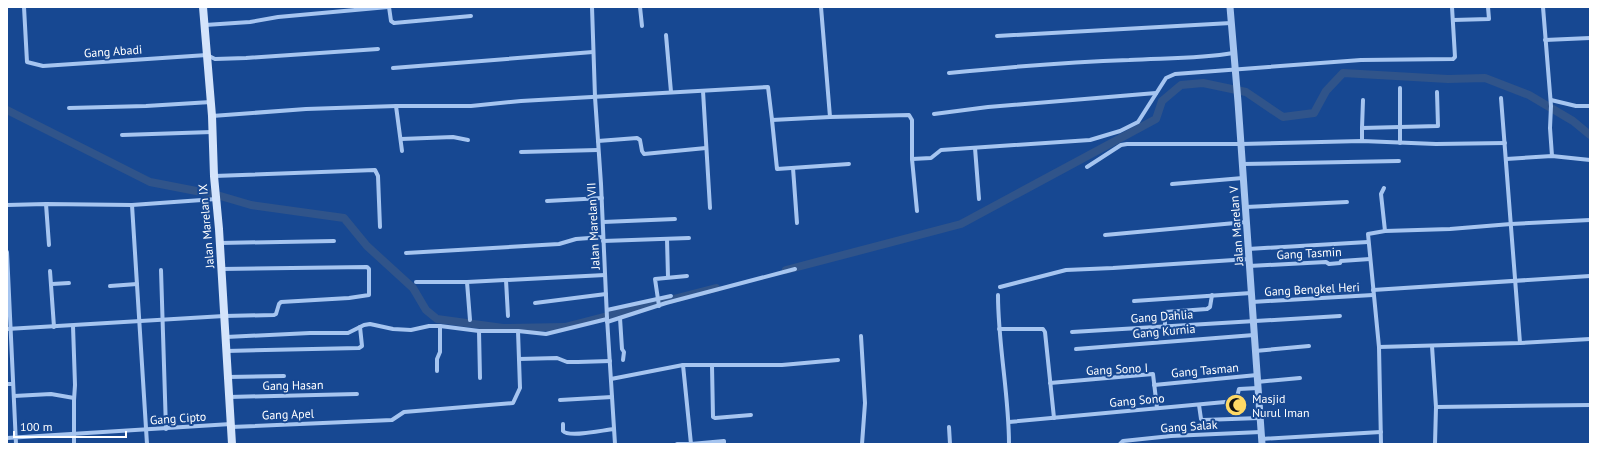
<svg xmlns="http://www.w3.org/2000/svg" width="1597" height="451" font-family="'PT Sans',sans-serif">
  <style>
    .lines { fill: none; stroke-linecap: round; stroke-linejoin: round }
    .canal { stroke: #30548a; stroke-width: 8 }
    .minor { stroke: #a6c5f0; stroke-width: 4 }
    .tertiary { stroke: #a6c5f0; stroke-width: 7 }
    .secondary { stroke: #d4e4fb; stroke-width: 8 }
    .labels { text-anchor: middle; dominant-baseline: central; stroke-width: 4; stroke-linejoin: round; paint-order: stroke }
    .street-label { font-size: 12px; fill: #fff; stroke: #174892 }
    .poi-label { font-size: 12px; fill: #fff; stroke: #174892; text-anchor: start }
  </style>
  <rect width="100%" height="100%" fill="#174892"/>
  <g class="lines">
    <g class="canal">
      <polyline points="7,110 150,182 217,195 251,205 344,218 367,246 413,288 426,310 437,319 503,328 565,327 716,288"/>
      <polyline points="786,270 961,224 1156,119 1162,101 1181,85 1203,83 1246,92 1283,117 1314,113 1326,91 1343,73 1448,79 1485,78 1529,95 1573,121 1590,135"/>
    </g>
    <g class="minor">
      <polyline points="24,7 27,62 43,66 207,55 215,59 246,58 378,49"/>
      <polyline points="389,7 391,21 394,23 471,16"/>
      <polyline points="592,7 595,97 601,184 607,318 615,444"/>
      <polyline points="640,7 642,26"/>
      <polyline points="821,7 830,117"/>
      <polyline points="1543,7 1551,106 1550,128 1552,156"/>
      <polyline points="1453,20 1489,19 1488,7"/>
      <polyline points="205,25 250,22 278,17 388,7"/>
      <polyline points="666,35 671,92"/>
      <polyline points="997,36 1231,23"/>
      <polyline points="1545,40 1590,38"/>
      <polyline points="393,68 593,52"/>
      <path d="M949,73C1009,67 1069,62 1129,60C1164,58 1199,59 1233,53"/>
      <polyline points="1400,88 1400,143"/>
      <polyline points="703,91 710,208"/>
      <polyline points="1501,98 1520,343"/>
      <polyline points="1363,100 1362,128 1438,126 1437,92"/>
      <polyline points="1551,100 1576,106 1590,106"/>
      <polyline points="396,106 402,151"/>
      <polyline points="69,108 146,106 211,102"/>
      <polyline points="934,114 988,107 1156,93"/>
      <polyline points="212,116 306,109 396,106 471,106 521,101 768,87 772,120 830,117 909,115 912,120 912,159 917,211"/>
      <polyline points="772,120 777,169 849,164"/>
      <polyline points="122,135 212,132"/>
      <polyline points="401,139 453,137 468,140"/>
      <polyline points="598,141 637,138 640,140 642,151 644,154 706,148"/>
      <polyline points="1362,141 1362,128"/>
      <polyline points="975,148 979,199"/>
      <polyline points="521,152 598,150"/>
      <polyline points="912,159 931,158 941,150 1090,140 1120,131 1138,122 1166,78 1175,74 1361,60 1453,59 1455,57 1452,7"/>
      <polyline points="1506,159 1552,156 1590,160"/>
      <polyline points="1242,164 1399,161"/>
      <polyline points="1087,167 1121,145 1127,144 1241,144 1362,141 1436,144 1505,143"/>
      <polyline points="793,168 797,223"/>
      <polyline points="214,176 375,170 378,176 380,227"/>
      <polyline points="1172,184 1243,178"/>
      <polyline points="1384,188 1381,194 1385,231"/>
      <polyline points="547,201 602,198"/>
      <polyline points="46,204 49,245"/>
      <polyline points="7,205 46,204 132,205 216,199"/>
      <polyline points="132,205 147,444"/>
      <polyline points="1246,207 1347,202"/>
      <polyline points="603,222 675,219"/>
      <polyline points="1105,235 1246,222"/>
      <polyline points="667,239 668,277"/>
      <polyline points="603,241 689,238"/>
      <polyline points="220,243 334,241"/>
      <polyline points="1248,249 1368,242"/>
      <polyline points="7,252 16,444"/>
      <polyline points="406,253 559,244 576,239 603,237"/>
      <polyline points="1249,266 1326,262 1329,264 1340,263 1341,261 1370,259"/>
      <polyline points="161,270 166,429"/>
      <polyline points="50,271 54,327"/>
      <polyline points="506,280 508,316"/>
      <polyline points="416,282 467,282 605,275"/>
      <polyline points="467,282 470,320"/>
      <polyline points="52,284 69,283"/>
      <polyline points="110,286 137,284"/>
      <polyline points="1000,287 1066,270 1113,268 1249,259"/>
      <polyline points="1373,290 1590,276"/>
      <path d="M998,295C998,345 1009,394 1009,444"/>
      <polyline points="1134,301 1251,293"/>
      <polyline points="1252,302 1373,295"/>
      <polyline points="535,303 606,294"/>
      <polyline points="659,306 655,279 687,276"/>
      <polyline points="607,310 671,296"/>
      <polyline points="620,318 622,349 624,352 623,360"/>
      <polyline points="607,322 666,303 795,269"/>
      <polyline points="1165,325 1165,312 1207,309 1210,307 1212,295"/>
      <polyline points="73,326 75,385 74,400 74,444"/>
      <polyline points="7,329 224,316 274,315 276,314 279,304 281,302 349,298 369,295 369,269 367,267 221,269"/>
      <polyline points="999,329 1043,329 1045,332 1054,418"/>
      <polyline points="479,331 480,378"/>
      <polyline points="1072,332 1340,316"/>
      <polyline points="861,336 865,403 862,444"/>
      <polyline points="226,337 310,333 348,333 364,325 370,324 393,329 411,330 429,326 440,326 479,331 518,331 546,334 607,319"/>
      <polyline points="1432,346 1436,407 1435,444"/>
      <polyline points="1379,347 1520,343 1590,339"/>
      <polyline points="1076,349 1254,335"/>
      <polyline points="226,351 359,348 362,346 360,327"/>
      <polyline points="1255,351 1309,346"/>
      <polyline points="519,359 557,358 567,362 578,362 610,361"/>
      <polyline points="712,366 713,417 715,418 751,415"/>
      <polyline points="437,371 437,359 440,352 440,326"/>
      <polyline points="227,377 284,376"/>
      <polyline points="611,379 683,365 782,365 838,360"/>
      <polyline points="1257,382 1300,378"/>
      <polyline points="1050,383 1153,374 1157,408"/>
      <polyline points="7,384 13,384"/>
      <polyline points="1154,385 1257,375"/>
      <polyline points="14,396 51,394 74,398"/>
      <polyline points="229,397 357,394"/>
      <polyline points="560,400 612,397"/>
      <polyline points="1199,405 1201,419 1203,420 1260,418"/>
      <polyline points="1436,407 1590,405"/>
      <polyline points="1009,422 1236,401 1239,389 1258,388"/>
      <path d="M563,424V431C569,438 603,430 614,429"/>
      <polyline points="231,427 392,420 404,412 513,403 520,388 518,331"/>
      <polyline points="949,427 950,444"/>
      <polyline points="7,438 231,424"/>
      <polyline points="1261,439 1381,432"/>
      <polyline points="677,444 691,444 683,365"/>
      <polyline points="691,444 724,441 724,444"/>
      <polyline points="1120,444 1123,441 1171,436 1261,432"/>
      <polyline points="1381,444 1379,347 1368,234 1385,231 1450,229 1511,224 1590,220"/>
    </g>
    <polyline class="tertiary" points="1230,7 1238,102 1262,444"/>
    <polyline class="secondary" points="203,7 212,116 214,176 219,229 232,444"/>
  </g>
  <defs>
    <g id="mosque-disc" transform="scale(1.15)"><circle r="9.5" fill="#ffd965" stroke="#174892"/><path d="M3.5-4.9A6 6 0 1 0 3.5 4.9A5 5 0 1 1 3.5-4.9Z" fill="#111"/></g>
  </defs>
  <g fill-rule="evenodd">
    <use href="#mosque-disc" x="1236" y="405"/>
  </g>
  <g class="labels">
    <g class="street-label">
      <text transform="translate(113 51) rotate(-4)">Gang Abadi</text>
      <text transform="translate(206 226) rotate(-95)">Jalan Marelan IX</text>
      <text transform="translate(593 226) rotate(-93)">Jalan Marelan VII</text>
      <text transform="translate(1236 226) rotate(-94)">Jalan Marelan V</text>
      <text transform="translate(1309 253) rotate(-3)">Gang Tasmin</text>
      <text transform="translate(1312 289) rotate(-3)">Gang Bengkel Heri</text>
      <text transform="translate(1162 316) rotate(-4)">Gang Dahlia</text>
      <text transform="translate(1164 331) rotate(-5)">Gang Kurnia</text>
      <text transform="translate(1117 369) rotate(-3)">Gang Sono I</text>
      <text transform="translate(1205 370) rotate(-5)">Gang Tasman</text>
      <text transform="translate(293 385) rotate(-1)">Gang Hasan</text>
      <text transform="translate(1137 400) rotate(-5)">Gang Sono</text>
      <text transform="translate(288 414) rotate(-2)">Gang Apel</text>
      <text transform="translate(178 418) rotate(-4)">Gang Cipto</text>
      <text transform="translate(1189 426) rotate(-4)">Gang Salak</text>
    </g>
    <g class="poi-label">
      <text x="1252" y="398">Masjid<tspan x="1252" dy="14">Nurul Iman</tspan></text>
    </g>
  </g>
  <rect width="1597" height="451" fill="none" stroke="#ffffff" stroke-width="16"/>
  <path d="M14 431v6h112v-6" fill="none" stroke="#ffffff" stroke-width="2"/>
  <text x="20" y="431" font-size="12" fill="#ffffff" stroke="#174892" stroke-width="3" paint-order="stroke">100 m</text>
</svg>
